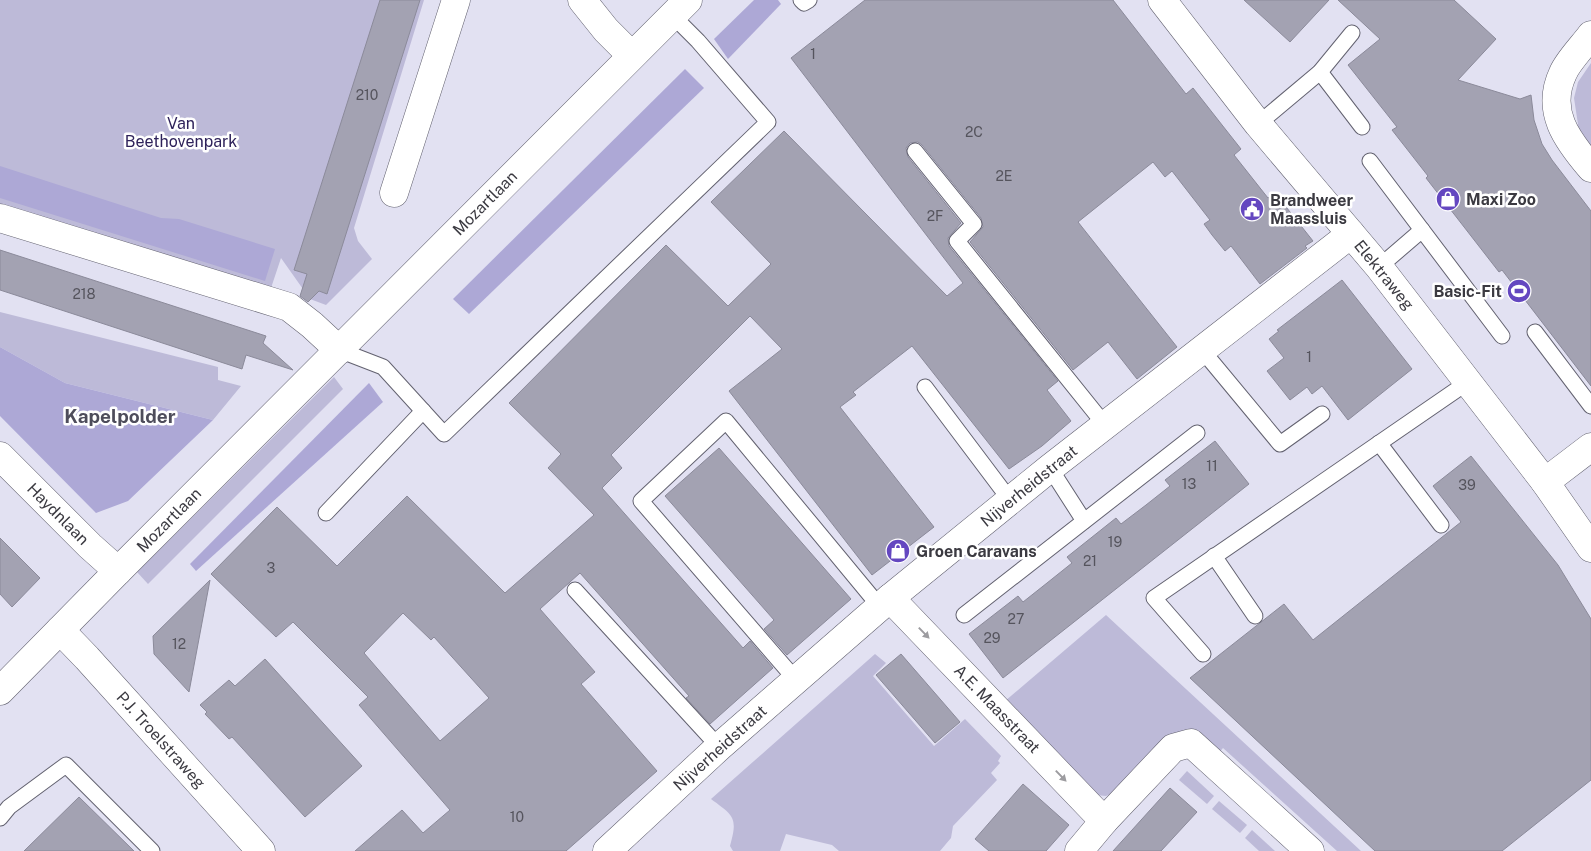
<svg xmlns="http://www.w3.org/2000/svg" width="1591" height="851" font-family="'Public Sans',sans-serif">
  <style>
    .green { fill: #bdbad8 }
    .forest { fill: #ada8d6 }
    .building { fill: #a3a2b2; stroke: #8b8a9a; fill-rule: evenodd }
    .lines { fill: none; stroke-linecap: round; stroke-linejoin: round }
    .service-casing { stroke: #636270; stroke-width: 17 }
    .minor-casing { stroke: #636270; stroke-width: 29 }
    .secondary-casing { stroke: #636270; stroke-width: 29 }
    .service { stroke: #fff; stroke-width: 15 }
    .minor { stroke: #fff; stroke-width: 28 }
    .secondary { stroke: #fff; stroke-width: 28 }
    .oneway { fill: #9d9ca0 }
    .labels { text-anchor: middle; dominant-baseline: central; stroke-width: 5; stroke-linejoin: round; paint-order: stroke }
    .number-label { font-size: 14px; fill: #55545d }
    .park-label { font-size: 16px; fill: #2e225a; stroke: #fff }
    .poi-label { font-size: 16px; font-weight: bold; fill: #3b3a41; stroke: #fff; text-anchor: start }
    .street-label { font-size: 16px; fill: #3b3a41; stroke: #fff }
    .quarter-label { font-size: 19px; font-weight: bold; fill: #4e4d5b; stroke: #fff }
  </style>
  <rect width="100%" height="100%" fill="#e2e1f2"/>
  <g class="green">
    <polygon points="0,0 424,0 354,228 358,241 372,259 326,305 310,299 281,258 268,297 0,216"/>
    <polygon points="1591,63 1591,147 1579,131 1574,98 1578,82"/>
    <polygon points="0,312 218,367 218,380 241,386 213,420 65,383 0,347"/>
    <polygon points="334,377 343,389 148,584 137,572"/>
    <polygon points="1106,615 1361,851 1337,851 1223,748 1217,755 1193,735 1115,792 1106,796 1095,795 1005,701"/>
    <path d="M875,654L886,663L873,676L934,746L965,719L1001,756L998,761L1000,763L991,773L997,780L953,826L951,838L940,851H839L832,845L786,834L780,851H733L730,846C738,817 734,816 711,799Z"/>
    <polygon points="1187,771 1214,796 1207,804 1179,780"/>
    <polygon points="1219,801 1247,825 1240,833 1212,809"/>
    <polygon points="1252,830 1275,851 1259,851 1245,838"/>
  </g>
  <g class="forest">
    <polygon points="754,0 778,0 781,4 728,59 714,39"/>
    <polygon points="685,69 704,88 469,314 453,299"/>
    <polygon points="0,166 161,218 179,219 275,249 265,281 0,198"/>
    <polygon points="0,347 65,383 213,420 128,501 96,513 0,416"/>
    <polygon points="369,383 383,402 196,571 190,564"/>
  </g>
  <g class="building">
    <polygon points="380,0 420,0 327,294 319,291 308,302 300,296 307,274 294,270"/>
    <path d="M865,0H1113L1186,94L1193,88L1226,130L1241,149L1234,155L1268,198L1275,193L1313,241L1305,246L1307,248L1260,284L1231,246L1225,251L1212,235L1204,224L1210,220L1172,171L1165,177L1153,162L1078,222L1177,347L1137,379L1108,342L1073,370L970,242L983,227L981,218L922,145L918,142L910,143L906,148L908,157L961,223L948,238L949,246L1058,381L1047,390L1071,421L1042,446L1009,469L912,346L853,392L856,395L840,407L934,527L872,575L729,391L782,349L750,316L611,455L622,468L602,488L743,648L750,641L773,668L710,724L686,698L689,696L580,573L540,609L595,672L581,684L657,771L566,851H355L402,810L423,833L450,810L359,705L368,697L293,622L276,637L211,574L277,507L337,566L407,496L505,593L594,515L548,468L561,454L509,403L666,245L728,306L771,264L711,202L784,131L947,296L963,283L791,58ZM403,613L431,640L434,637L489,698L440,741L364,653Z"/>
    <polygon points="1244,0 1329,0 1290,42"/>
    <polygon points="1338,0 1454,0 1496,39 1458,80 1520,99 1531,95 1534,120 1542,144 1552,160 1591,211 1591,386 1502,270 1499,272 1426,178 1428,176 1392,130 1397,127 1348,65 1380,39"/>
    <polygon points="0,250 266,336 263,343 293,370 246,355 242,369 0,290"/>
    <polygon points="1342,280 1412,369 1348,420 1322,386 1312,394 1307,387 1290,400 1267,371 1284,358 1269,339 1279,331 1277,330"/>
    <polygon points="1215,441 1249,484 1003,678 969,634 1018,596 1023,602 1047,583 1072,563 1067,557 1116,518 1121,524 1146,505 1170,486 1165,480"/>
    <polygon points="719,448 851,599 787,655 764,629 774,620 665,496"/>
    <polygon points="1471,456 1558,565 1591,619 1591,780 1502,851 1375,851 1190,678 1284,604 1313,640 1461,522 1433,486"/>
    <polygon points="0,538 40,578 12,607 0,594"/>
    <polygon points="210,580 189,692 154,654 153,636"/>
    <polygon points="901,654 960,722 935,743 876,675"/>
    <polygon points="265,659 362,766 305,817 232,737 229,739 205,714 207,712 200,705 229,680 235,686"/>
    <polygon points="1023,784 1069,825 1046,851 989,851 975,839"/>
    <polygon points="1170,788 1197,812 1161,851 1113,851"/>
    <polygon points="79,797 134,851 24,851"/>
  </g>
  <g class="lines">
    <g class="service-casing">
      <g id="service">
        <polyline points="801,0 804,3 809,0"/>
        <polyline points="1320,72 1362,127"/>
        <polyline points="1258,124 1320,72 1352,33"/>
        <polyline points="915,151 974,224 957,241 1105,425"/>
        <polyline points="1370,161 1502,336"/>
        <polyline points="1379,267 1422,230"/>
        <polyline points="1535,332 1591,406"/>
        <polyline points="339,350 383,367 444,434 768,122 698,41 672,15"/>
        <polyline points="1202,350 1280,444 1322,414"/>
        <polyline points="925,387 1010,500"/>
        <polyline points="1379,443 1441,525"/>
        <polyline points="1050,468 1084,521"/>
        <polyline points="326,513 423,411"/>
        <polyline points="1214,556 1255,616"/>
        <polyline points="575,590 719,747"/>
        <polyline points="964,615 1197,433"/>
        <polyline points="1203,654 1154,598 1468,382"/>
        <polyline points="796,680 641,501 726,421 880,607"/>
        <polyline points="0,818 9,807 66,765 152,851"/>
      </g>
    </g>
    <g class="minor-casing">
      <g id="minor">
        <polyline points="582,0 606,30 631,55"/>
        <polyline points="1162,0 1258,124 1379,267 1545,482 1591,548"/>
        <path d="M1591,35C1583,46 1568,61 1563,73C1545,111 1567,140 1591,168"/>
        <polyline points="394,193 456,0"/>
        <polyline points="0,218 289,307 312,325 339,350"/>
        <polyline points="0,456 90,546 118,571"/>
        <polyline points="1545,482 1591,447"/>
        <polyline points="890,598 1104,821 1079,851"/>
        <polyline points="60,630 87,658 261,851"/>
        <polyline points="1104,821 1173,748 1191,743 1310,851"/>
        <polyline points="607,851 719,747 890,598 1050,468 1351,234"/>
      </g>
    </g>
    <g class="secondary-casing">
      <polyline id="secondary" points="0,691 118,571 688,0"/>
    </g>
    <use href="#service" class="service"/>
    <use href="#minor" class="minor"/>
    <use href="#secondary" class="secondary"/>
  </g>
  <defs><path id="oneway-solid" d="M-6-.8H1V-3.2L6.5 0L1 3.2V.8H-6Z" transform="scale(1.25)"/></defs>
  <g class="oneway">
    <use href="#oneway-solid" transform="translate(924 633) rotate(46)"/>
    <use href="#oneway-solid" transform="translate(1061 776) rotate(46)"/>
  </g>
  <defs>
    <g id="shop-disc" transform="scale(1.25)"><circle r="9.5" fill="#6447c0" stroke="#fff"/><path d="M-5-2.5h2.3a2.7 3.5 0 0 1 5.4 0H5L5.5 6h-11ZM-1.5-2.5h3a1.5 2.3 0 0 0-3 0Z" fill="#fff"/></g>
    <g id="civic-disc" transform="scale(1.25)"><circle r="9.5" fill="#6447c0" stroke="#fff"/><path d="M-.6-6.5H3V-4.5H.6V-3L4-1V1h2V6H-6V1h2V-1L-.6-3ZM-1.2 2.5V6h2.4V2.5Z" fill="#fff"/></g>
    <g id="stadium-disc" transform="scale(1.25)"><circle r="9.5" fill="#6447c0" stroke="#fff"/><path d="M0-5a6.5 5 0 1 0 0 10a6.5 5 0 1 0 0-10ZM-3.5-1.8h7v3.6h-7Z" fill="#fff"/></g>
  </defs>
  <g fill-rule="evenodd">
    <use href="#shop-disc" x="1448" y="199"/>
    <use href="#civic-disc" x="1252" y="209"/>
    <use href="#stadium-disc" x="1519" y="291"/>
    <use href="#shop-disc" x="898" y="551"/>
  </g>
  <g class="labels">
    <g class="number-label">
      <text x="813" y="54">1</text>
      <text x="367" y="95">210</text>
      <text x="974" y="132">2C</text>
      <text x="1004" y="176">2E</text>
      <text x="935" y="216">2F</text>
      <text x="84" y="294">218</text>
      <text x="1309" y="357">1</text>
      <text x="1212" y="466">11</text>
      <text x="1189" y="484">13</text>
      <text x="1467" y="485">39</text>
      <text x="1115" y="542">19</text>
      <text x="1090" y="561">21</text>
      <text x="271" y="568">3</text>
      <text x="1016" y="619">27</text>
      <text x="992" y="638">29</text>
      <text x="179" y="644">12</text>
      <text x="517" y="817">10</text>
    </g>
    <g class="park-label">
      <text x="181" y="123">Van<tspan x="181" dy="18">Beethovenpark</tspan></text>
    </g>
    <g class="poi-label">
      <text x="1466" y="199">Maxi Zoo</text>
      <text x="1270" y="200">Brandweer<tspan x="1270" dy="18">Maassluis</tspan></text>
      <text x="1502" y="291" text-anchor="end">Basic-Fit</text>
      <text x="916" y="551">Groen Caravans</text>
    </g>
    <g class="street-label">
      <text transform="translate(485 203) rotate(-45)">Mozartlaan</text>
      <text transform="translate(1384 275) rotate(51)">Elektraweg</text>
      <text transform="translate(1029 486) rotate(-39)">Nijverheidstraat</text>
      <text transform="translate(58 514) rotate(45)">Haydnlaan</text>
      <text transform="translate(169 520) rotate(-45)">Mozartlaan</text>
      <text transform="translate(997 709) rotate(46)">A.E. Maasstraat</text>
      <text transform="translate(161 740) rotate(48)">P.J. Troelstraweg</text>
      <text transform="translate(720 748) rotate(-42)">Nijverheidstraat</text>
    </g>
    <g class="quarter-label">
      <text x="120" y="416">Kapelpolder</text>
    </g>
  </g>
</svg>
